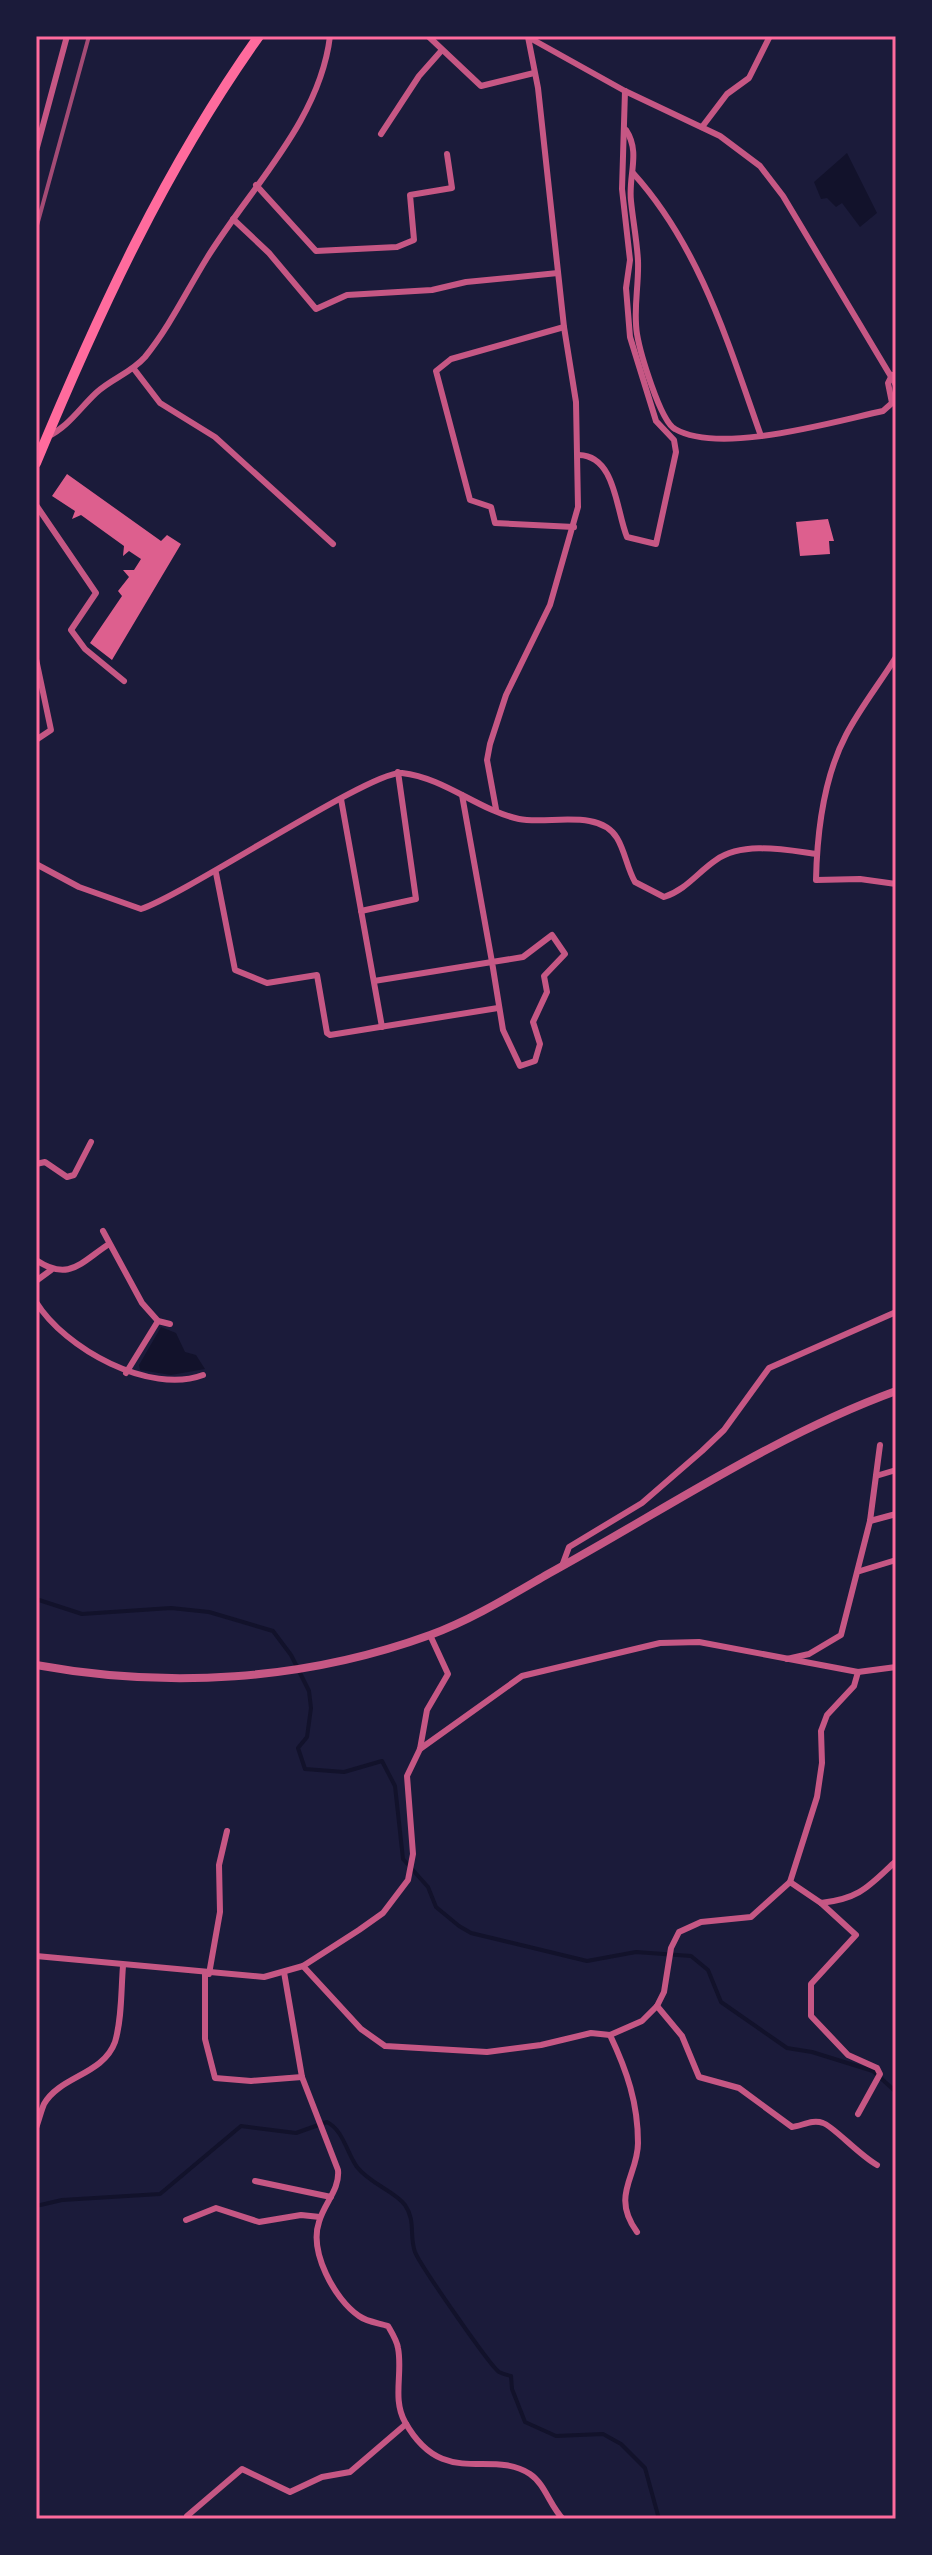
<svg xmlns="http://www.w3.org/2000/svg" width="932" height="2555" font-family="Overpass,sans-serif">
  <style>
    .water { fill: #12122b }
    .lines { fill: none; stroke-linecap: round; stroke-linejoin: round }
    .stream { stroke: #12122b; stroke-width: 4 }
    .building { fill: #dd5f8e }
    .minor { stroke: #c65784; stroke-width: 6 }
    .tertiary { stroke: #c65784; stroke-width: 8 }
    .trunk { stroke: #ff6b9d; stroke-width: 10 }
    .rail { stroke: #a44b75; stroke-width: 4 }
    .neatline { fill: none; stroke: #ff6b9d; stroke-width: 3 }
  </style>
  <rect width="100%" height="100%" fill="#1b1b3a"/>
  <g class="water">
    <polygon points="847,153 877,213 860,227 842,203 836,207 827,198 821,199 814,182"/>
    <polygon points="161,1327 176,1333 185,1352 196,1355 205,1369 171,1375 140,1370 139,1365"/>
  </g>
  <g class="lines">
    <g class="stream">
      <polyline points="36,1599 82,1614 171,1608 209,1612 273,1631 291,1655 309,1691 311,1708 307,1737 298,1748 305,1769 344,1772 382,1761 395,1786 403,1859 428,1887 436,1907 459,1926 471,1933 587,1961 636,1952 691,1956 708,1970 721,2002 787,2048 812,2052 873,2071 896,2092"/>
      <path d="M36,2206L62,2200L160,2194L241,2126L296,2133L327,2122C343,2130 347,2153 357,2167C370,2184 395,2191 405,2205C416,2221 409,2235 415,2252C420,2265 491,2367 499,2372C503,2374 507,2375 511,2376L512,2389L525,2422L556,2436L603,2434L621,2444L645,2468L659,2519"/>
    </g>
  </g>
  <g class="building">
    <polygon points="67,474 161,541 167,535 181,544 112,660 90,643 122,596 118,591 129,577 123,570 134,570 141,559 129,551 123,556 124,546 81,515 72,519 75,511 52,496"/>
    <polygon points="828,519 834,541 829,541 830,554 800,556 796,522"/>
  </g>
  <g class="lines">
    <g class="minor">
      <polyline points="428,36 481,86 534,73"/>
      <polyline points="528,37 625,91 720,136 760,166 783,196 896,385"/>
      <polyline points="702,127 727,94 749,78 770,36"/>
      <path d="M626,130C641,153 628,175 631,201C633,221 637,241 638,261C639,286 633,309 637,334C640,352 660,421 675,429C720,455 832,422 883,411L892,403L888,383L892,375"/>
      <polyline points="381,134 419,76 442,50"/>
      <polyline points="36,151 67,36"/>
      <path d="M633,173C700,247 728,343 761,436"/>
      <polyline points="256,185 316,251 397,247 414,240 410,195 452,188 447,154"/>
      <polyline points="233,219 269,253 316,309 347,295 432,290 466,282 558,273"/>
      <polyline points="564,327 451,359 436,371 470,500 491,507 495,523 574,527"/>
      <polyline points="134,369 160,403 215,437 333,544"/>
      <path d="M47,437C68,427 79,409 96,393C111,379 131,373 145,357C170,326 186,292 207,258C250,188 320,121 330,36"/>
      <path d="M579,455C616,456 616,511 627,537L656,544L676,452L674,440L656,421L630,337L626,288L630,260L622,189L625,91"/>
      <polyline points="36,505 96,593 71,630 85,649 124,681"/>
      <path d="M896,657C880,683 860,708 846,735C824,777 817,833 816,880L860,879L896,884"/>
      <polyline points="36,659 51,730 36,740"/>
      <polyline points="341,799 382,1027"/>
      <polyline points="496,809 487,760 490,744 506,695 550,605 578,507 576,402 564,327 538,88 528,37"/>
      <path d="M36,864L79,887L141,909C190,892 373,769 402,773C445,778 478,810 519,819C547,825 599,808 617,838C625,851 627,868 635,882L664,897C686,890 698,872 716,860C743,841 786,850 817,854"/>
      <polyline points="216,873 235,970 267,983 317,975 327,1033 330,1035 498,1008"/>
      <polyline points="361,911 416,899 398,772"/>
      <polygon points="552,935 565,954 544,976 547,992 533,1022 540,1044 535,1061 520,1066 503,1030 492,962 523,957"/>
      <polyline points="374,981 492,962 462,795"/>
      <polyline points="36,1164 45,1162 67,1177 74,1175 91,1142"/>
      <polyline points="103,1231 142,1303 158,1321 170,1324"/>
      <path d="M36,1260C69,1282 80,1263 109,1244"/>
      <polyline points="36,1281 51,1270"/>
      <path d="M36,1302C65,1349 150,1395 203,1375"/>
      <polyline points="126,1373 158,1321"/>
      <polyline points="876,1476 896,1470"/>
      <polyline points="870,1521 896,1514"/>
      <polyline points="562,1566 569,1547 642,1503 702,1451 724,1430 769,1368 896,1312"/>
      <polyline points="860,1571 896,1560"/>
      <polyline points="787,1659 809,1654 841,1635 870,1521 880,1445"/>
      <polyline points="420,1749 522,1676 660,1643 699,1642 858,1672 896,1667"/>
      <path d="M790,1882L821,1903C860,1899 869,1886 896,1861"/>
      <polyline points="821,1903 856,1935 811,1984 811,2016 848,2055 877,2068 880,2074 858,2114"/>
      <polyline points="36,1956 264,1977 303,1966 359,1930 383,1913 408,1880 413,1854 407,1776 420,1749 427,1710 448,1674 430,1635"/>
      <polyline points="303,1966 361,2029 385,2046 487,2052 541,2045 591,2033 610,2035 642,2021 657,2006 664,1992 671,1948 679,1932 701,1922 751,1917 790,1882 817,1797 822,1763 821,1731 827,1715 854,1686 858,1672"/>
      <path d="M284,1972L302,2077L338,2170C340,2190 324,2203 319,2222C309,2251 334,2299 359,2316C367,2322 379,2323 388,2326C392,2333 397,2341 398,2348C403,2373 392,2399 405,2422C443,2490 490,2448 530,2474C545,2484 550,2506 563,2519"/>
      <polyline points="205,1974 205,2039 215,2078 251,2081 302,2077"/>
      <polyline points="209,1974 220,1912 219,1865 227,1831"/>
      <path d="M657,2006L682,2036L699,2077L739,2088L792,2127C802,2126 812,2119 823,2123C833,2126 859,2155 877,2165"/>
      <path d="M610,2035C627,2071 638,2103 638,2143C638,2176 610,2195 637,2232"/>
      <path d="M36,2128C39,2120 41,2111 44,2104C60,2076 103,2075 115,2042C122,2019 121,1990 123,1966"/>
      <polyline points="255,2181 331,2197"/>
      <polyline points="186,2220 216,2208 259,2222 301,2215 320,2217"/>
      <polyline points="187,2516 242,2469 290,2492 322,2477 350,2472 406,2424"/>
    </g>
    <path class="tertiary" d="M36,1665C167,1689 304,1681 430,1635C471,1620 510,1596 548,1574C663,1511 773,1436 896,1391"/>
    <path class="trunk" d="M36,463C98,314 165,168 259,36"/>
    <polyline class="rail" points="36,229 89,36"/>
  </g>
  <rect width="932" height="2555" fill="none" stroke="#1b1b3a" stroke-width="76"/>
  <rect x="38" y="38" width="856" height="2479" class="neatline"/>
</svg>
